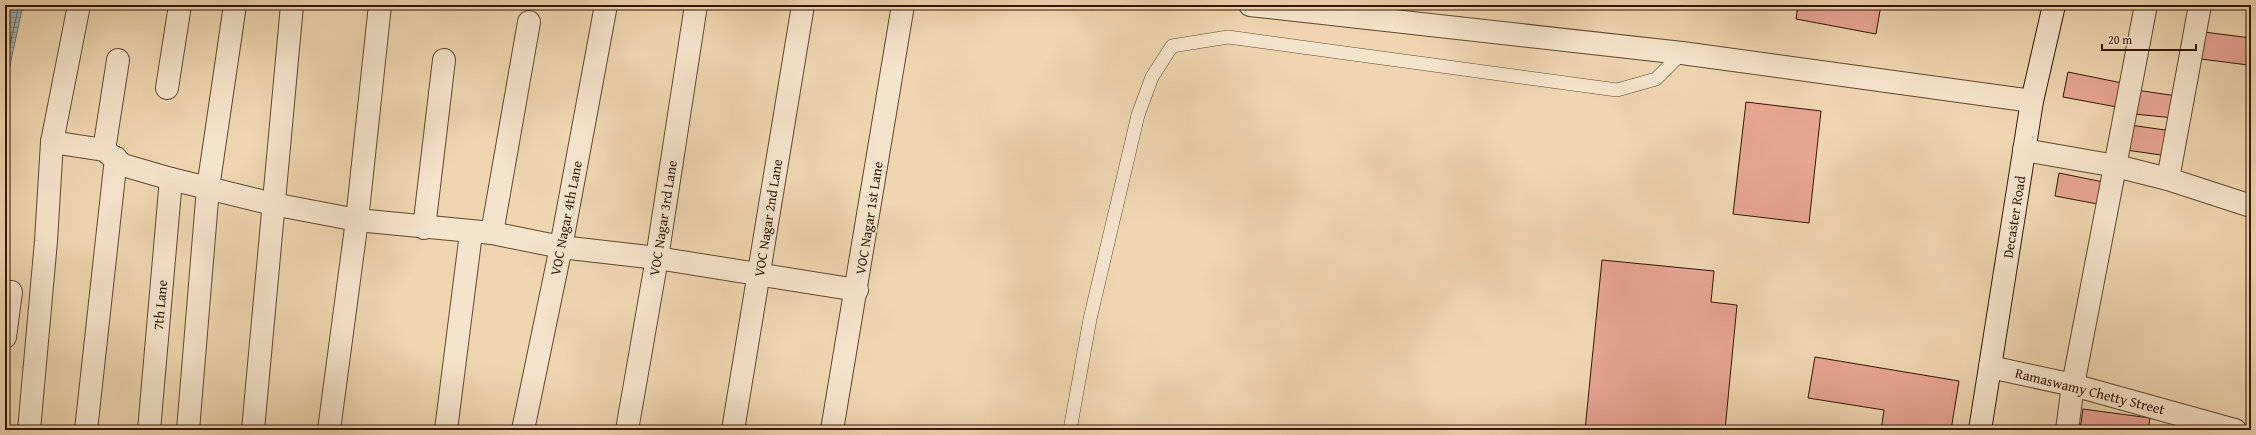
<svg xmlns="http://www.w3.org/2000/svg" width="2256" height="435" font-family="'Gentium Book Plus',serif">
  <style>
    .water { fill: url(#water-rules); stroke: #72776b }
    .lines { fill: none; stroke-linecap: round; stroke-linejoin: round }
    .shore { stroke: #67675a; stroke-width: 1 }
    .building { fill: #e7a594; stroke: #321700 }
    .lane-casing { stroke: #61472c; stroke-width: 14 }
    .street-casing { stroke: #61472c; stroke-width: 24 }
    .secondary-casing { stroke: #321700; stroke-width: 24 }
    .lane { stroke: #f5e4cc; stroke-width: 13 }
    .street { stroke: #f5e4cc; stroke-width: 22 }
    .secondary { stroke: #f5e4cc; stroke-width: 22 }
    .labels { text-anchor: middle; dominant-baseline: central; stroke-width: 3.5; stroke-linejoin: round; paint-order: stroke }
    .street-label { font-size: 14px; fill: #321700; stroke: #f5e4cc }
  </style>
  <defs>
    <pattern id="water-rules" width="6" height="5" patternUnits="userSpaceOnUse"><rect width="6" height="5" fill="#9cb7b3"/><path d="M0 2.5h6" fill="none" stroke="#80948f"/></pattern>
  </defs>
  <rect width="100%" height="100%" fill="#efd6b1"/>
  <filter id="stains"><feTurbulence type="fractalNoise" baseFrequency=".005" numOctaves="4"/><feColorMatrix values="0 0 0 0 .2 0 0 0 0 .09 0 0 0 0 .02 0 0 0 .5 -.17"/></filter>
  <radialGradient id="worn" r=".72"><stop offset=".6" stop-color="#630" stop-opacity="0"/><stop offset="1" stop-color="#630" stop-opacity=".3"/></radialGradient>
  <polygon class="water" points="5,5 23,5 5,88"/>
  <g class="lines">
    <polyline class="shore" points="5,67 19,5"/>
  </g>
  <g class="building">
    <polygon points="1798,5 1881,5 1876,34 1796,19"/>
    <polygon points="2204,32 2251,38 2248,65 2201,59"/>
    <polygon points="2068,72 2122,83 2117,107 2063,97"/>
    <polygon points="2136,90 2177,96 2174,118 2134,114"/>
    <polygon points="1746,102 1821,111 1809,223 1733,214"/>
    <polygon points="2130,125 2172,131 2168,156 2126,150"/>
    <polygon points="2059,173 2108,183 2103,205 2055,196"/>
    <polygon points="1602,260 1714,271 1711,302 1737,305 1725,430 1585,430"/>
    <polygon points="1815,357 1959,381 1951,430 1881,430 1884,410 1808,398"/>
    <polygon points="2083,409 2150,418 2148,430 2080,430"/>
  </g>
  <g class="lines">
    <g class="lane-casing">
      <polyline id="lane" points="1070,430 1090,319 1138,115 1152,77 1172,46 1228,37 1617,90 1656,79 1682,53"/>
    </g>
    <g class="street-casing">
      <g id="street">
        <polyline points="1250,5 1682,53 2032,101"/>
        <polyline points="167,88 180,5"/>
        <polyline points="52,142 104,150 123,165 171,179 273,204 357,220 492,233 561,247 657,258 857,290"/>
        <polyline points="104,150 118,60"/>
        <polyline points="2024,150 2116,166 2168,179 2251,206"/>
        <polyline points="2168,179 2200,5"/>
        <polyline points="424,228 444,60"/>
        <polyline points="492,233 529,22"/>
        <polyline points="5,337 11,292"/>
        <polyline points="1990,367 2073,385 2235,430"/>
        <polyline points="29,430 46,241 52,142 79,5"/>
        <polyline points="86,430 116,158"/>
        <polyline points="149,430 171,179"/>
        <polyline points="188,430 208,188 235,5"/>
        <polyline points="253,430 292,5"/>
        <polyline points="329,430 357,220 380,5"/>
        <polyline points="446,430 471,233"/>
        <polyline points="523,430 561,247 606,5"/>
        <polyline points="627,430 657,258 696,5"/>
        <polyline points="733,430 803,5"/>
        <polyline points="832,430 903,5"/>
        <polyline points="2067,430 2073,385 2146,5"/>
      </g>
    </g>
    <g class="secondary-casing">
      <polyline id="secondary" points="1980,430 2032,101 2054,5"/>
    </g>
    <use href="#lane" class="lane"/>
    <use href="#street" class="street"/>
    <use href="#secondary" class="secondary"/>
  </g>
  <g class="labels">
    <g class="street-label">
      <text transform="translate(2014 217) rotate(-81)">Decaster Road</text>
      <text transform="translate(566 218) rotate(-79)">VOC Nagar 4th Lane</text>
      <text transform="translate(663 218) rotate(-81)">VOC Nagar 3rd Lane</text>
      <text transform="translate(768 218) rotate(-81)">VOC Nagar 2nd Lane</text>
      <text transform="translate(869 218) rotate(-81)">VOC Nagar 1st Lane</text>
      <text transform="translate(160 305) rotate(-85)">7th Lane</text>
      <text transform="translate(2090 391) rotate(14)">Ramaswamy Chetty Street</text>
    </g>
  </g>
  <rect width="2256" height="435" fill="none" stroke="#efd6b1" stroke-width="20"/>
  <rect x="6" y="6" width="2244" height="423" fill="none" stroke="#321700" stroke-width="2"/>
  <rect x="10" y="10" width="2236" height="415" fill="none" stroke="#321700"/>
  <path d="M2102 44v6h94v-6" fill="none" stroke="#321700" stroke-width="2"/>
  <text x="2108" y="44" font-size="12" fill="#321700" stroke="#f5e4cc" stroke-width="3" paint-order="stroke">20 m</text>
  <rect width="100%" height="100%" filter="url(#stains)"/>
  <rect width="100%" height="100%" fill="url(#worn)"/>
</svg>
